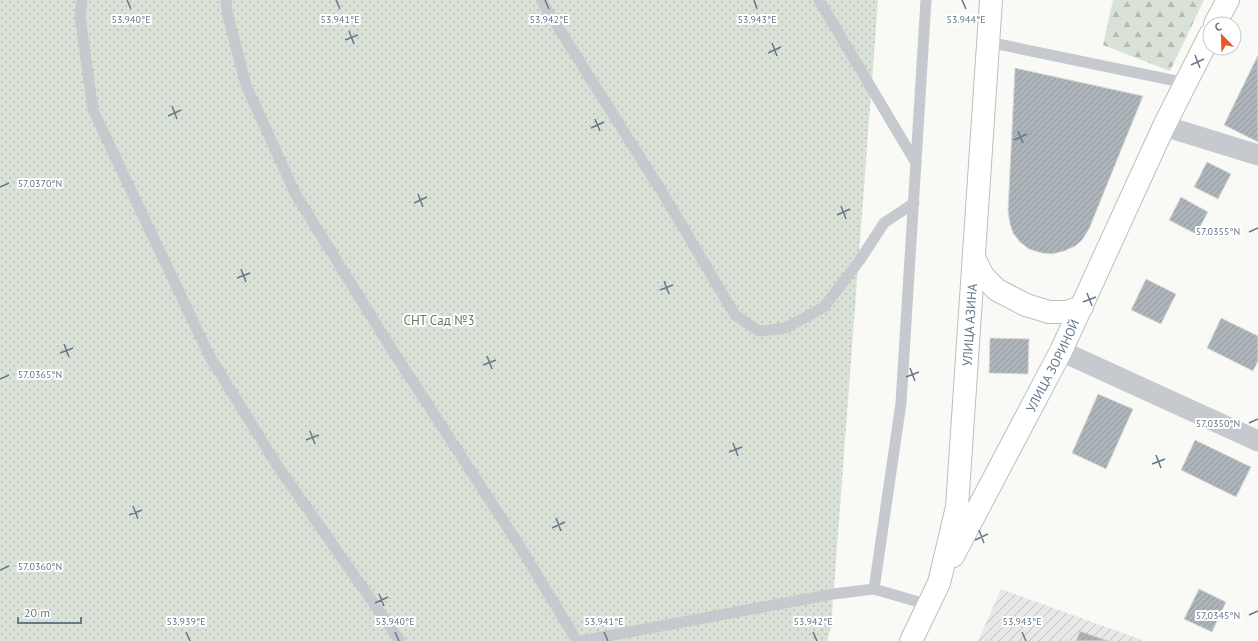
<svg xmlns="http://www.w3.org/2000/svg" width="1258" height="641" font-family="'PT Sans',sans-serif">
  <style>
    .industrial { fill: url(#industrial-furrows) }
    .forest { fill: url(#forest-firs) }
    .garden { fill: url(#garden-dots) }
    .building { fill: url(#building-hatch); stroke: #dadbd8 }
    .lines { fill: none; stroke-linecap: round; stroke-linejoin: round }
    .secondary-casing { stroke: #babfc4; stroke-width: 24 }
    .service { stroke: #c6cace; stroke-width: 11 }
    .minor { stroke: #c6cace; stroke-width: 21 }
    .secondary { stroke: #fff; stroke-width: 22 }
    .ticks { fill: none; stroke: #667889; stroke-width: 1.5 }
    .labels { text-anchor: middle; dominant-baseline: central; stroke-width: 4; stroke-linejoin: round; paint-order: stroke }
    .park-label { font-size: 13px; fill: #667a62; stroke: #fff }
    .street-label { font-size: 13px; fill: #667889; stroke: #fff }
    .ticks-label { font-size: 10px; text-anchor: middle; fill: #667889; stroke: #fff; stroke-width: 4; stroke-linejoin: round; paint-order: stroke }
  </style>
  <defs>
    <pattern id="industrial-furrows" width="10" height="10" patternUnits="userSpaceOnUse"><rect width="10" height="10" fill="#e7e8e7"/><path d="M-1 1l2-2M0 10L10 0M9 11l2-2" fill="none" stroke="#bfc1c1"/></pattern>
    <pattern id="forest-firs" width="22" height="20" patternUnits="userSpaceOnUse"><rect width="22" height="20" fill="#dae1d7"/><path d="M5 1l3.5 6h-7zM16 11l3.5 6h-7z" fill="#b5bbb4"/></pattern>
    <pattern id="garden-dots" width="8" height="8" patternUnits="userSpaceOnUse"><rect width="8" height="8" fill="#dae1d7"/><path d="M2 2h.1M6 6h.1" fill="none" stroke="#b5bbb4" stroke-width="1.8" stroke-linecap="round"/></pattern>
    <pattern id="building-hatch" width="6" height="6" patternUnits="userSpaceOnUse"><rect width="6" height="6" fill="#adb5bb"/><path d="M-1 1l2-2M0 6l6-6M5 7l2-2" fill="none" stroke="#91989e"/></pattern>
  </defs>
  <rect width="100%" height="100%" fill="#f9f9f6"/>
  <polygon class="industrial" points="1001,589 1142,640 1143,641 978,641"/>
  <polygon class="forest" points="1113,0 1204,0 1170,71 1103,45"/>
  <polygon class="garden" points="0,0 878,0 831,627 827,641 0,641"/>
  <g class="building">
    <polygon points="1258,55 1258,142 1224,125"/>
    <polygon points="1015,68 1143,96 1089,229 1082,240 1075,246 1064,251 1052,254 1042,253 1029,249 1020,242 1013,233 1010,224 1008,211"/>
    <polygon points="1207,162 1231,174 1218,199 1194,187"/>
    <polygon points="1181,197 1208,212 1196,234 1169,220"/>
    <polygon points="1146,279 1176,294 1161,324 1131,310"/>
    <polygon points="1221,318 1258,336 1258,361 1253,371 1207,348"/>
    <polygon points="990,338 1029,339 1028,374 989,373"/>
    <polygon points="1098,394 1133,409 1106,469 1072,453"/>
    <polygon points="1195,440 1251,467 1236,497 1181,470"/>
    <polygon points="1199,589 1226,602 1212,632 1184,619"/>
    <polygon points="1080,631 1109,641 1076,641"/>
  </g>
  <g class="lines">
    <g class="secondary-casing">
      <g id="secondary">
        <polyline points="1215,24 1228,0"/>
        <polyline points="974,258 983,276 997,290 1026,305 1049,312 1067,312 1082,307"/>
        <path id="s1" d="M953,556L1061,351L1164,126L1210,35"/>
        <path id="s2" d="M911,641L939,583L957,507L991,0"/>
      </g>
    </g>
    <g class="service">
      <polyline points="82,0 80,16 93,110 210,357 277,465 400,641"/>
      <polyline points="226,0 227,12 246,85 296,195 391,348 519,545 577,641"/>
      <polyline points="541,0 667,200 735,315 759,331 786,328 824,307 860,260 884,223 914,203"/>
      <polyline points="819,0 916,163"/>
      <polyline points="988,42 1186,83"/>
      <polyline points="874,589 901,403 926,0"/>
      <polyline points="581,641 833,594 874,589 929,605"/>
    </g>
    <g class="minor">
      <polyline points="1164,126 1258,155"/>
      <polyline points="1061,351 1258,441"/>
    </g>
    <use href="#secondary" class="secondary"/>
  </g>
  <path class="ticks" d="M127,0L131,9M336,0L340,9M545,0L549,9M754,0L757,9M962,0L966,9M349,31L354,44M345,40L358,35M772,43L777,56M768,53L781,47M1195,55L1200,68M1191,65L1204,59M172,106L177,119M168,116L181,110M595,119L600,131M591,128L604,122M1018,131L1023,143M1014,140L1027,134M0,187L9,183M418,194L423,207M414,203L427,197M841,206L846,219M837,215L850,209M1249,232L1258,228M241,269L246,282M237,278L250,273M664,281L669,294M660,290L673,285M1087,293L1092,306M1083,302L1096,297M64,344L69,357M60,353L73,348M487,356L492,369M483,365L496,360M910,368L915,381M906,377L919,372M0,379L9,375M1249,423L1258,419M310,431L315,444M306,440L319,435M733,443L738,456M729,452L742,447M1156,455L1161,468M1152,464L1165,459M133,506L138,519M129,515L142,510M556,518L561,531M552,528L565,522M979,530L984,543M975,540L988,534M0,570L9,566M379,594L384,606M375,603L388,597M1249,615L1258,611M186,632L190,641M395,632L399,641M604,632L608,641M813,632L817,641M1022,632L1026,641"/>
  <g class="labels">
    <g class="park-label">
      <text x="439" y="320">СНТ Сад №3</text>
    </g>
    <g class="street-label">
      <text stroke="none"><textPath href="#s2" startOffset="325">УЛИЦА АЗИНА</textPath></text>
      <text stroke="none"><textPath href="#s1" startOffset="215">УЛИЦА ЗОРИНОЙ</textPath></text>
    </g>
  </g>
  <g class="ticks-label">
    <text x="131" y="23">53.940°E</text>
    <text x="340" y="23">53.941°E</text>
    <text x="549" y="23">53.942°E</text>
    <text x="757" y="23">53.943°E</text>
    <text x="966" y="23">53.944°E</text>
    <text x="40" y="187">57.0370°N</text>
    <text x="1218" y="235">57.0355°N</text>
    <text x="40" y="378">57.0365°N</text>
    <text x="1218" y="427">57.0350°N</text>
    <text x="40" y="570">57.0360°N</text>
    <text x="1218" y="619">57.0345°N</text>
    <text x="186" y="625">53.939°E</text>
    <text x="395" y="625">53.940°E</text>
    <text x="604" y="625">53.941°E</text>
    <text x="813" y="625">53.942°E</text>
    <text x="1022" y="625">53.943°E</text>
  </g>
  <g transform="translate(1222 36) rotate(337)"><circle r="19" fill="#ffffff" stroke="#c2c9d0"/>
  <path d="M0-3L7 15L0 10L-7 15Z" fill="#ec5823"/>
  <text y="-6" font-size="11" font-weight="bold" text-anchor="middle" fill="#667889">С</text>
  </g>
  <path d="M18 617v6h63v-6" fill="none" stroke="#667889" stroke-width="2"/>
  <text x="24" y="617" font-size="12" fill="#667889" stroke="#ffffff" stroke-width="3" paint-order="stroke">20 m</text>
</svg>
